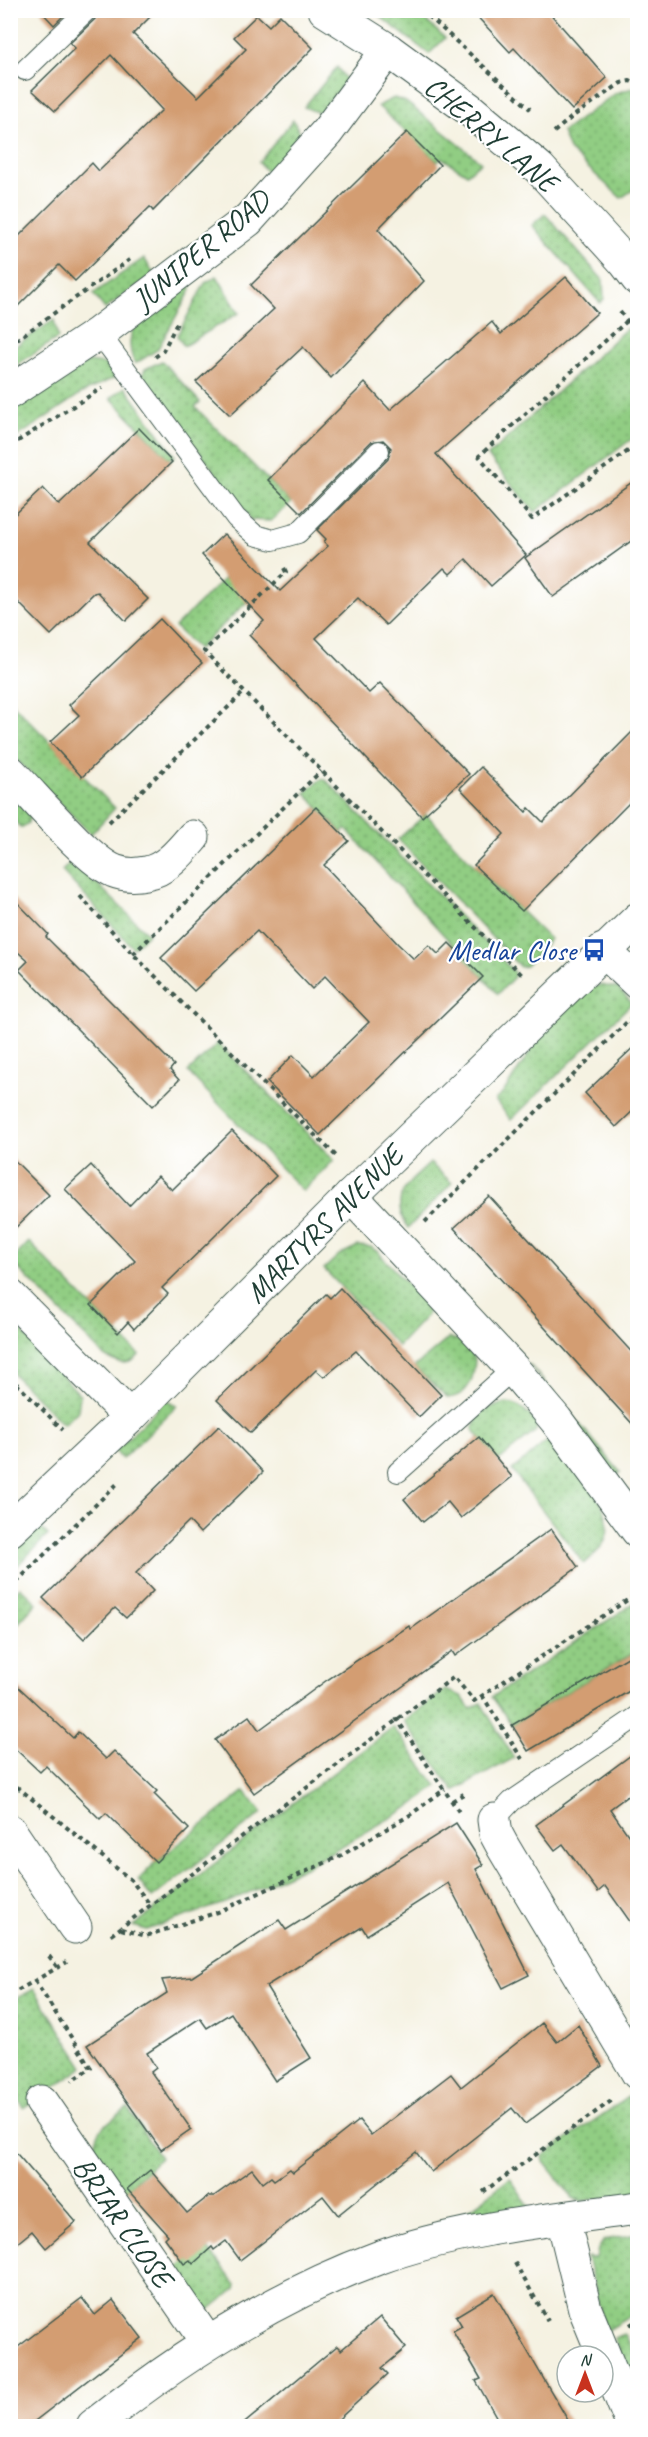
<svg xmlns="http://www.w3.org/2000/svg" width="648" height="2437" font-family="Caveat,sans-serif">
  <style>
    .grass { fill: url(#grass-dots); stroke: #58855c; stroke-width: 1.5 }
    .building { fill: #d39d72 }
    .lines { fill: none; stroke-linecap: round; stroke-linejoin: round }
    .lane-casing { stroke: #3f584e; stroke-width: 22 }
    .street-casing { stroke: #3f584e; stroke-width: 35 }
    .path { stroke: #3f584e; stroke-width: 4; stroke-dasharray: 4.5 4.5; stroke-linecap: butt }
    .lane { stroke: #fff; stroke-width: 20 }
    .street { stroke: #fff; stroke-width: 33 }
    .labels { text-anchor: middle; dominant-baseline: central; stroke-width: 4.5; stroke-linejoin: round; paint-order: stroke }
    .street-label { font-size: 30px; fill: #1f3d34; stroke: #fff }
    .transit-label { font-size: 30px; fill: #164399; stroke: #fff; text-anchor: end }
  </style>
  <defs>
    <pattern id="grass-dots" width="8" height="8" patternUnits="userSpaceOnUse" patternTransform="scale(1.5)"><rect width="8" height="8" fill="#91cd83"/><path d="M2 2h.1M6 6h.1" fill="none" stroke="#76a86c" stroke-width="1.8" stroke-linecap="round"/></pattern>
  </defs>
  <rect width="100%" height="100%" fill="#fff"/>
  <filter id="ink" filterUnits="userSpaceOnUse"><feTurbulence type="fractalNoise" baseFrequency=".0167" numOctaves="2"/><feDisplacementMap in="SourceGraphic" scale="12" xChannelSelector="R" yChannelSelector="G"/><feConvolveMatrix kernelMatrix="1 2 1 2 8 2 1 2 1" color-interpolation-filters="sRGB"/></filter>
  <filter id="wash" filterUnits="userSpaceOnUse"><feTurbulence type="fractalNoise" baseFrequency=".008" numOctaves="4" result="noise"/><feDisplacementMap in="SourceGraphic" scale="24" xChannelSelector="R" yChannelSelector="G"/><feGaussianBlur stdDeviation="1.35" result="paint"/><feColorMatrix in="noise" values="0 0 0 0 0 0 0 0 0 0 0 0 0 0 0 0 0 1.4 0 .05"/><feComposite in="paint" operator="in"/></filter>
  <g filter="url(#wash)">
    <rect width="100%" height="100%" fill="#f5f2e2"/>
    <g class="grass">
      <polygon points="373,11 415,11 445,38 429,54"/>
      <polygon points="337,67 347,81 319,113 304,107"/>
      <polygon points="632,88 637,93 637,187 621,198 569,150 562,132 616,93"/>
      <polygon points="394,98 406,102 481,162 467,174 442,158 437,162 378,106"/>
      <polygon points="293,120 302,137 271,172 267,172 259,162"/>
      <polygon points="545,214 603,280 604,299 600,303 532,225"/>
      <polygon points="144,258 154,274 105,309 93,294"/>
      <polygon points="217,276 239,313 184,346 177,336 205,283"/>
      <path d="M190,283L191,290L157,350L135,364C115,321 159,305 190,283Z"/>
      <polygon points="54,320 58,338 12,368 11,349"/>
      <polygon points="627,328 637,342 637,435 535,512 488,456"/>
      <polygon points="162,361 200,402 195,407 291,503 271,521 251,520 142,376 145,369"/>
      <polygon points="88,362 105,364 116,377 82,393 11,441 11,411"/>
      <polygon points="125,387 175,456 169,459 111,398"/>
      <polygon points="246,557 268,582 198,649 175,627"/>
      <polygon points="10,701 115,808 91,834 11,754"/>
      <polygon points="321,779 326,780 514,972 514,977 498,994 346,829 342,833 305,793"/>
      <polygon points="10,793 30,814 28,823 21,828 11,817"/>
      <polygon points="426,814 474,865 550,939 526,966 520,967 398,839"/>
      <polygon points="73,860 148,934 133,948 62,871"/>
      <polygon points="601,985 618,988 632,1003 511,1120 495,1100 503,1093 544,1031 584,989"/>
      <polygon points="218,1043 334,1160 303,1191 188,1072"/>
      <path d="M430,1163L452,1183L408,1228C388,1197 408,1184 430,1163Z"/>
      <path d="M29,1242L139,1355C129,1368 116,1363 104,1356L11,1261Z"/>
      <polygon points="358,1246 371,1247 378,1252 428,1307 427,1315 398,1346 324,1269 339,1255"/>
      <polygon points="11,1320 80,1395 78,1411 63,1424 11,1372"/>
      <path d="M449,1338C462,1339 468,1348 475,1359C474,1377 470,1396 448,1398L414,1367Z"/>
      <polygon points="529,1364 620,1472 615,1477"/>
      <polygon points="166,1400 177,1406 122,1459 115,1451"/>
      <path d="M505,1403C520,1404 527,1411 536,1422V1431L498,1461L473,1429L480,1411Z"/>
      <path d="M555,1441C572,1463 614,1505 607,1534C604,1547 593,1556 584,1564L512,1470L546,1442Z"/>
      <polygon points="37,1525 48,1535 11,1572 11,1552"/>
      <polygon points="20,1587 37,1603 11,1631 11,1596"/>
      <polygon points="637,1601 637,1651 512,1725 492,1697"/>
      <polygon points="445,1690 461,1696 471,1709 481,1703 514,1758 454,1791 404,1721"/>
      <polygon points="393,1727 437,1786 413,1805 307,1866 230,1901 147,1930 133,1926"/>
      <polygon points="245,1791 262,1813 152,1898 138,1880 156,1862"/>
      <polygon points="34,1989 84,2067 24,2108 11,2088 10,2002"/>
      <polygon points="628,2097 637,2119 637,2194 581,2201 573,2198 544,2162 543,2156"/>
      <path d="M128,2108L160,2158L125,2191L158,2239H152L95,2153C92,2130 111,2120 128,2108Z"/>
      <path d="M510,2178L532,2211L443,2230L438,2222C467,2215 487,2196 510,2178Z"/>
      <polygon points="637,2234 637,2312 605,2331 587,2257 596,2258 598,2249 604,2240"/>
      <polygon points="207,2248 236,2285 235,2289 209,2310 203,2308 178,2276 178,2268"/>
      <polygon points="625,2334 637,2358 637,2403 614,2338"/>
    </g>
    <g id="blocks">
      <g class="building">
        <polygon points="40,10 69,10 54,25"/>
        <polygon points="99,10 157,10 133,34 198,97 246,49 234,37 257,15 269,26 280,15 313,48 153,211 150,207 75,281 59,265 10,314 10,245 92,163 99,171 162,110 111,55 55,111 32,90 75,48 70,43 95,19"/>
        <polygon points="471,10 547,10 607,78 572,110 514,48 510,52"/>
        <polygon points="407,132 440,165 378,229 424,281 331,378 303,347 230,415 196,382 274,309 251,285"/>
        <polygon points="566,277 597,313 436,454 526,555 491,586 466,559 450,574 444,568 386,625 358,598 316,638 369,693 380,683 469,774 422,817 249,635 264,621 202,555 224,534 280,591 328,546 324,542 326,539 317,530 388,459 391,448 383,440 371,442 301,513 268,480 365,383 390,410 492,322 501,334"/>
        <polygon points="139,428 172,462 90,542 148,599 126,621 98,592 94,593 51,635 10,594 10,519 43,488 59,505"/>
        <polygon points="638,478 638,536 553,597 525,558"/>
        <polygon points="160,619 202,663 82,777 50,742 79,715 69,705"/>
        <polygon points="638,726 638,794 522,911 474,865 504,834 460,788 481,767 526,812 529,808 543,822"/>
        <polygon points="316,807 349,841 324,865 398,944 414,959 429,945 438,954 449,943 483,977 320,1135 267,1082 293,1055 314,1076 369,1022 325,976 312,989 257,931 194,991 161,958"/>
        <polygon points="10,895 48,934 46,937 174,1065 170,1070 179,1080 153,1106 19,970 28,961 10,945"/>
        <polygon points="638,1043 638,1106 616,1127 585,1093"/>
        <polygon points="232,1131 276,1176 162,1288 168,1294 134,1329 128,1322 118,1333 91,1305 135,1261 65,1189 91,1165 129,1206 158,1176 172,1190"/>
        <polygon points="10,1156 49,1195 10,1233"/>
        <polygon points="489,1196 638,1359 638,1430 454,1228"/>
        <polygon points="340,1288 441,1395 419,1417 356,1351 324,1377 316,1370 251,1433 217,1400 326,1294 330,1298"/>
        <polygon points="219,1426 263,1472 200,1533 189,1521 136,1573 153,1591 126,1618 115,1608 84,1639 43,1598"/>
        <polygon points="479,1437 512,1477 461,1518 448,1502 423,1522 404,1499"/>
        <polygon points="551,1529 578,1567 455,1656 452,1651 254,1793 215,1740 249,1716 259,1730 327,1680 409,1626 411,1629"/>
        <polygon points="638,1651 638,1686 528,1751 512,1725"/>
        <polygon points="10,1679 73,1738 78,1732 106,1759 114,1751 157,1791 154,1794 189,1829 156,1862 106,1813 100,1819 46,1766 40,1772 10,1744"/>
        <polygon points="638,1750 638,1788 610,1809 638,1849 638,1933 605,1886 598,1892 563,1844 555,1850 536,1825"/>
        <polygon points="456,1823 483,1865 476,1869 529,1975 503,1988 448,1883 367,1935 362,1927 266,1986 311,2058 275,2081 231,2013 207,2028 200,2018 147,2053 156,2068 151,2072 191,2129 161,2150 87,2045 167,1993 162,1980 192,1977 279,1920 286,1930"/>
        <polygon points="542,2023 557,2042 578,2025 602,2066 525,2124 512,2108 431,2172 416,2152 338,2215 323,2196 240,2260 226,2241 214,2250 212,2247 193,2264 190,2260 184,2264 165,2238 168,2235 127,2189 150,2170 187,2213 209,2196 214,2196 252,2169 263,2183 271,2177 274,2180 290,2169 293,2172 359,2120 371,2135 451,2074 461,2087"/>
        <polygon points="10,2146 76,2222 46,2248 32,2231 10,2249"/>
        <polygon points="494,2293 539,2371 572,2427 502,2427 476,2381 481,2379 453,2331 462,2326 456,2316"/>
        <polygon points="82,2298 95,2315 113,2300 142,2338 27,2427 10,2427 10,2353"/>
        <polygon points="380,2317 406,2348 382,2368 388,2374 330,2427 240,2427 337,2346 341,2350"/>
      </g>
    </g>
  </g>
  <g filter="url(#ink)">
    <use href="#blocks" fill-opacity="0" stroke="#3f584e" stroke-width="1.5"/>
    <g class="lines">
      <g class="lane-casing">
        <g id="lane">
          <polyline points="25,70 87,10"/>
          <polyline points="99,333 236,518 255,535 273,540 298,533 379,451"/>
          <polyline points="398,1472 513,1369"/>
          <polyline points="494,1820 512,1801 638,1716"/>
        </g>
      </g>
      <g class="street-casing">
        <g id="street">
          <polyline points="325,10 388,50 469,109 539,168 625,262 638,279"/>
          <polyline points="10,392 99,333 248,220 327,132 388,50"/>
          <path d="M10,772C34,796 86,859 114,871C124,875 136,875 146,873C166,870 181,851 193,837"/>
          <polyline points="603,950 638,983"/>
          <polyline points="351,1196 513,1369 556,1420 638,1531"/>
          <polyline points="10,1296 130,1417"/>
          <polyline points="10,1530 130,1417 351,1196 638,919"/>
          <polyline points="494,1820 496,1834 503,1847 638,2073"/>
          <polyline points="10,1831 75,1927"/>
          <polyline points="42,2102 207,2342"/>
          <polyline points="563,2219 585,2309 633,2426"/>
          <path d="M93,2426C180,2357 274,2296 378,2258C460,2228 552,2220 638,2208"/>
        </g>
      </g>
      <g class="path">
        <polyline points="422,10 530,109"/>
        <polyline points="554,132 572,117 621,83 630,81 638,85"/>
        <polyline points="620,312 638,334"/>
        <polyline points="627,321 479,456 532,519 638,444"/>
        <polyline points="16,340 132,258"/>
        <polyline points="155,357 163,351 178,321"/>
        <polyline points="10,446 102,388"/>
        <polyline points="284,568 286,572 204,651 524,977"/>
        <polyline points="109,822 244,692"/>
        <polyline points="80,896 133,954 338,1158"/>
        <polyline points="133,954 321,771"/>
        <polyline points="425,1222 631,1018"/>
        <polyline points="10,1377 63,1430"/>
        <polyline points="10,1588 117,1484"/>
        <polyline points="482,1695 522,1759"/>
        <polyline points="396,1718 459,1812"/>
        <polyline points="10,1781 131,1880 151,1906"/>
        <polyline points="452,1801 467,1792"/>
        <polyline points="121,1929 146,1936 218,1912 342,1855 410,1815 445,1789"/>
        <polyline points="111,1935 454,1677 474,1701 638,1593"/>
        <polyline points="49,1956 57,1967"/>
        <polyline points="35,1981 91,2068 72,2081"/>
        <polyline points="10,1995 67,1962"/>
        <polyline points="483,2192 614,2099"/>
        <polyline points="515,2263 548,2321"/>
        <polyline points="630,2325 638,2320"/>
      </g>
      <use href="#lane" class="lane"/>
      <use href="#street" class="street"/>
    </g>
  </g>
  <defs>
    <g id="bus-bare" transform="scale(1.8)"><path d="M-5-6H5V4H4V6H2V4H-2V6H-4V4H-5ZM-3.5-4V0h7V-4ZM-3.5 1.2v1.5H-2V1.2ZM2 1.2v1.5H3.5V1.2Z" fill="#1a4fb4" stroke="#fff" stroke-width="2.5" paint-order="stroke"/></g>
  </defs>
  <g fill-rule="evenodd">
    <use href="#bus-bare" x="594" y="950"/>
  </g>
  <g class="labels">
    <g class="street-label">
      <text transform="translate(491 134) rotate(40)">CHERRY LANE</text>
      <text transform="translate(201 250) rotate(-40)">JUNIPER ROAD</text>
      <text transform="translate(324 1224) rotate(-45)">MARTYRS AVENUE</text>
      <text transform="translate(123 2222) rotate(55)">BRIAR CLOSE</text>
    </g>
    <g class="transit-label">
      <text x="576" y="950">Medlar Close</text>
    </g>
  </g>
  <rect width="648" height="2437" fill="none" stroke="#fff" stroke-width="36"/>
  <g transform="translate(585 2374)"><circle r="28" fill="#ffffff" stroke="#a5b1ae" stroke-width="1.5"/>
  <path d="M0-4.5L10 22L0 15L-10 22Z" fill="#c8321e"/>
  <text y="-9" font-size="16" font-weight="bold" text-anchor="middle" fill="#1f3d34">N</text>
  </g>
</svg>
